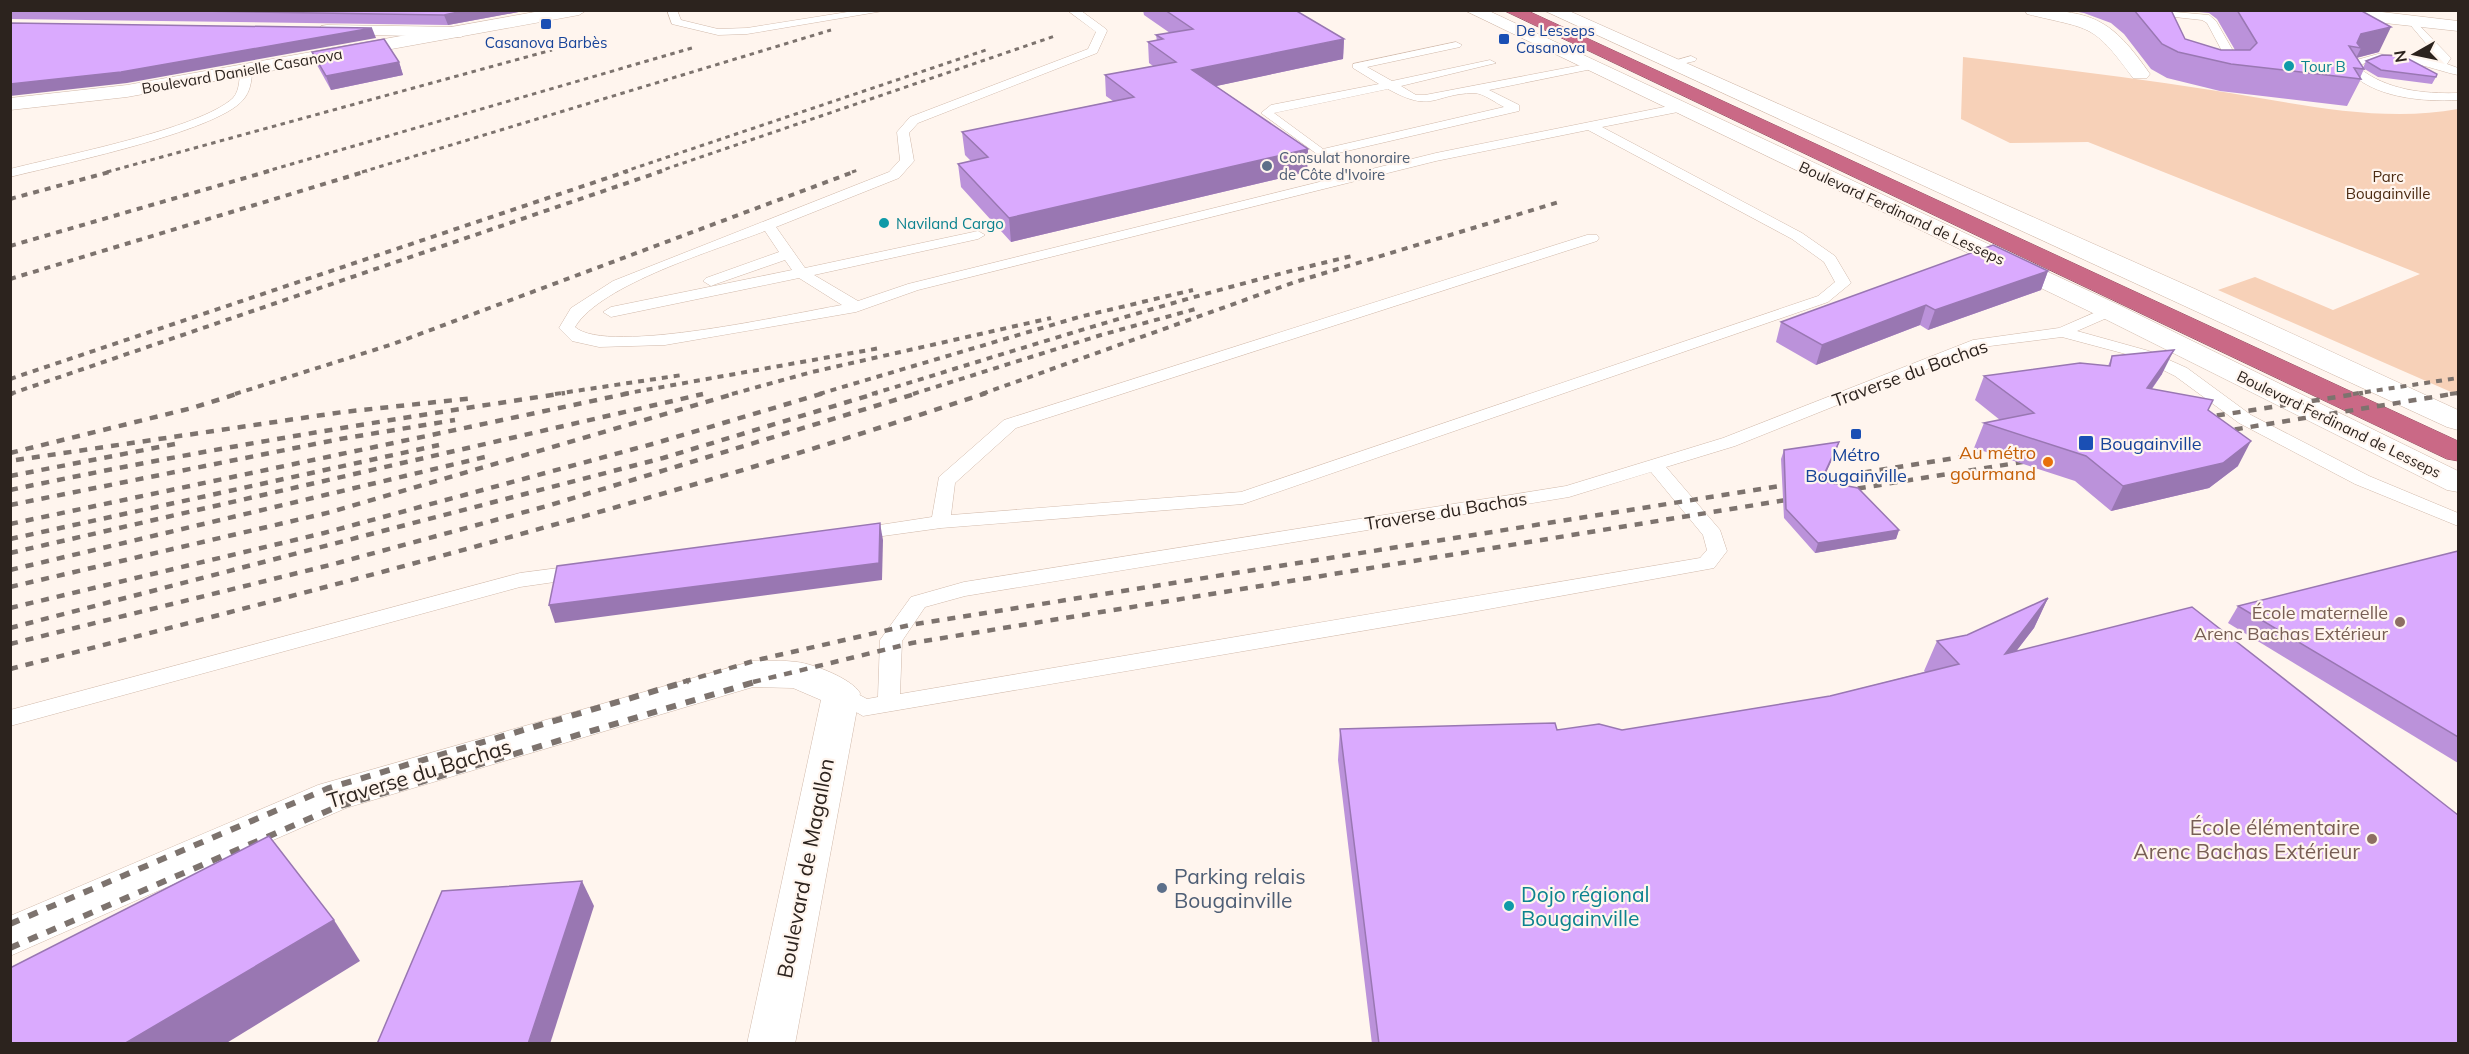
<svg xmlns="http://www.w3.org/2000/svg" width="2469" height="1054" font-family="Mulish,sans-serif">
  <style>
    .green { fill: #f7d1b8 }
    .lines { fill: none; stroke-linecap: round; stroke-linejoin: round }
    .lane-casing { stroke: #d1b9aa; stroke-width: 1 }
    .street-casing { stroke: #d1b9aa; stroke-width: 1 }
    .secondary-casing { stroke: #d1b9aa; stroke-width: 1 }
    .highway-casing { stroke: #935062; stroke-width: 1 }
    .lane { fill: #fff; fill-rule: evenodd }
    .street { fill: #fff; fill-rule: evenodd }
    .secondary { fill: #fff; fill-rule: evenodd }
    .highway { fill: #ca6986; fill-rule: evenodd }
    .rail-far3 { stroke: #7d736e; stroke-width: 3; stroke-dasharray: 4.5 4.5; stroke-linecap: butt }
    .rail-far2 { stroke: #7d736e; stroke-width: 4; stroke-dasharray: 6 6; stroke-linecap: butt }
    .rail-far1 { stroke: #7d736e; stroke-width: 4.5; stroke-dasharray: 8 8; stroke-linecap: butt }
    .rail { stroke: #7d736e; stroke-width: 6; stroke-dasharray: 10 10; stroke-linecap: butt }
    .wall { fill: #bb92da }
    .shaded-wall { fill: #9977b2 }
    .building { fill: #daaafe; stroke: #9977b2; stroke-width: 1.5 }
    .transit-dot { fill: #1a4fb4; stroke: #fff5ee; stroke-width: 2 }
    .culture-dot { fill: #0f9aa8; stroke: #fff5ee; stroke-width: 2 }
    .service-dot { fill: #5c6f8a; stroke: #fff5ee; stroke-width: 2 }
    .food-dot { fill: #e8710a; stroke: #fff5ee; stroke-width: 2 }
    .education-dot { fill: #8d6e63; stroke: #fff5ee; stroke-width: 2 }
    .labels { text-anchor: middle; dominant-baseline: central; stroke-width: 4.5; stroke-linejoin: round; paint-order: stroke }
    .far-transit-label { font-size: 15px; fill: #164399; stroke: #fff5ee; text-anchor: start }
    .far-culture-label { font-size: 15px; fill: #0d838f; stroke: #fff5ee; text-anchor: start }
    .far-street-label { font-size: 15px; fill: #2c231e; stroke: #fff5ee }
    .far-service-label { font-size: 15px; fill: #4e5e75; stroke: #fff5ee; text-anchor: start }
    .far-park-label { font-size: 15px; fill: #4c2b12; stroke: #fff5ee }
    .street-label { font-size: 18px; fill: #2c231e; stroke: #fff5ee }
    .transit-label { font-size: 18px; fill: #164399; stroke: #fff5ee; text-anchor: start }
    .food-label { font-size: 18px; fill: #c56008; stroke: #fff5ee; text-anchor: end }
    .education-label { font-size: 18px; fill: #785e54; stroke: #fff5ee; text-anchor: end }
    .near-street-label { font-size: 21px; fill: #2c231e; stroke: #fff5ee }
    .near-education-label { font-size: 21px; fill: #785e54; stroke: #fff5ee; text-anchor: end }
    .near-service-label { font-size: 21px; fill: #4e5e75; stroke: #fff5ee; text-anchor: start }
    .near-culture-label { font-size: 21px; fill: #0d838f; stroke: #fff5ee; text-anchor: start }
  </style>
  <rect width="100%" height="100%" fill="#fff5ee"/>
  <path class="green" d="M1963,57C2046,67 2128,77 2211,90C2291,102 2378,124 2458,109V395L2218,290L2255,277L2333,310L2420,274L2088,142L2010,143L1961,119Z"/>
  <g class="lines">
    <g class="lane-casing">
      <g id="lane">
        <polygon points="667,10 677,10 681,20 718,29 747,28 860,10 889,10 747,34 718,35 672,24"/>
        <path d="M1067,10H1080L1106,29L1107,31L1097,53L918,123L909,133L914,161L899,178L776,227L805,268L978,231L985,235L978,239L814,275L858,301L908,284L1436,153L1679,104L1683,105V111L1602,127L1802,233L1835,256L1851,283L1828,302L1243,504L941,528L854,540L847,538L844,534L847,530L932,517L939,477L1004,420L1587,235H1597L1599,238L1597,241L1016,428L955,483L951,515L1241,492L1818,296L1835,282L1824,262L1792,239L1588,130L1436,161L918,290L856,312L665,345L599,347L572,341L559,328L571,308L613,281L889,172L900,160L897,132L910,117L1088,49L1096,32ZM765,231L779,252L706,278L703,281L711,286L716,284L785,260L792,270L611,307L603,312L611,317L799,278L842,305C794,313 607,356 575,327C601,284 716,250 765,231Z"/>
        <polygon points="2152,10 2209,15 2216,21 2244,70 2238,73 2231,72 2231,68 2207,23 2202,20 2156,15 2152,14"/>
        <path d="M2412,18L2449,56L2451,58L2447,64L2458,68V75C2436,71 2376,46 2359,68C2387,90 2423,94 2458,93V100C2423,102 2372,98 2347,69L2349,62L2378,54L2439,59L2407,21Z"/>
        <path d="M1456,42L1462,45L1460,47L1367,67L1392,81L1490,60L1496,63L1401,86L1416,95H1425L1592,63L1598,66L1592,69L1489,90L1519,105V111L1321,157L1261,113L1271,105L1379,84L1353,68V64ZM1388,89C1433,114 1432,94 1474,93C1483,93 1496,103 1504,107L1323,149L1274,113Z"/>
        <polygon points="1691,56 1697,59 1695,61 1669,67 1663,64"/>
        <path d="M242,68L252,70C252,81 250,92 243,100C216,132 57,165 10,177V169C60,156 200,129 233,98C241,89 238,77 242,68Z"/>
        <path d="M2110,306L2118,311L2116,314L2077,331L2149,351L2187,368L2251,415L2369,476L2458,513V526L2355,484L2239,423L2175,376L2137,357L2062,337L1982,347L1735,446L1666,467L1720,530L1727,551L1714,568L1461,614L863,716L833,699L830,693L833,687L841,685L867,699L878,697L880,640L911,597L964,582L1566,486L1723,438L1973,340L2059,328ZM1651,472L1703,535L1707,550L1700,558L900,694L902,641L925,607L965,596L1569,497Z"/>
        <polygon points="582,565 589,567 592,572 589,577 520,587 10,726 10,710 520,573"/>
      </g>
    </g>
    <g class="street-casing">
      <g id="street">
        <path d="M2025,10C2092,10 2111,18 2150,74L2147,78H2133C2092,22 2091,30 2027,14Z"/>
        <polygon points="2303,10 2365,10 2458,21 2458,31 2311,15"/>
        <polygon points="327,25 461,27 470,32 461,37 321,34 318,30 321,26"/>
        <path d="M753,661C767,661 783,660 797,662C814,664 852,679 860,693L795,1044H747L821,700L793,688L753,687L346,808L10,956V916L318,785Z"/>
      </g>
    </g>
    <g class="secondary-casing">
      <g id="secondary">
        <polygon points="546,10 587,10 579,15 127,97 10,110 10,98 127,85"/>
        <polygon points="1464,10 1487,10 2119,305 2458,471 2458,492 2447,490 2101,317"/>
        <polygon points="1543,10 1567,10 2195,289 2458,410 2458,430 2447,427"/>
      </g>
    </g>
    <g class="highway-casing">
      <polygon id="highway" points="1503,10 1526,10 2458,441 2458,461 2447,459"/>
    </g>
    <use href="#lane" class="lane"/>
    <use href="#street" class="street"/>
    <use href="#secondary" class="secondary"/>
    <use href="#highway" class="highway"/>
    <g class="rail-far3">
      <polyline points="107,172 552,50"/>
      <polyline points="264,172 692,48"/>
      <polyline points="362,172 831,30"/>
      <polyline points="623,172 986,50"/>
      <polyline points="657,172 1055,36"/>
      <polyline points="852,172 858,170"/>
    </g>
    <g class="rail-far2">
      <polyline points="10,199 113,171"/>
      <polyline points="10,246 269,171"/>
      <polyline points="10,279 367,171"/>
      <polyline points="10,379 628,171"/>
      <polyline points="10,394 662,171"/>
      <polyline points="235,394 393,344 856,171"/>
      <polyline points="555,394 682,375"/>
      <polyline points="623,394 880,348"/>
      <polyline points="732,394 812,372 1051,318"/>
      <polyline points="819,394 1079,317 1193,290"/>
      <path d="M872,394C1031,346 1190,294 1352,256"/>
      <polyline points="913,394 1101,335 1199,308"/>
      <polyline points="982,394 1295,282 1559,202"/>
      <polyline points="2353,394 2458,378"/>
      <polyline points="2450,394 2458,393"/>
    </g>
    <g class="rail-far1">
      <polyline points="10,394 13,393"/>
      <polyline points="2201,418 2363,393"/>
      <polyline points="2219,432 2458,393"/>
      <polyline points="10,453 192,408 240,393"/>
      <polyline points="16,460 343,412 474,398"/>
      <polyline points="10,476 175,444"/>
      <path d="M10,490C194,451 379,421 565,393"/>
      <polyline points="1842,491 2035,460"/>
      <polyline points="10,505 340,439 455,420"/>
      <polyline points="10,524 630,393"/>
      <polyline points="10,539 439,445"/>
      <polyline points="10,553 703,394"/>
      <polyline points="10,570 489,456"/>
      <polyline points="10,587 331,512 737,393"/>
      <polyline points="10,608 324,533 656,443 824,393"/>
      <polyline points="10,628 663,458 877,393"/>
      <polyline points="10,644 330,565 547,506 918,393"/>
      <path d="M10,669C337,585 666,500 986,393"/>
      <polyline points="683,682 757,660 910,625 2005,450"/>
      <polyline points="753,682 912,643 1798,498"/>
    </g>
    <g class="rail">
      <polyline points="10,924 329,788 688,681"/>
      <polyline points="10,948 334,808 758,681"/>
    </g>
  </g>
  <g class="wall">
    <polygon points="10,10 529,10 448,25 10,19"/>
    <polygon points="1143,10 1295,10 1344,39 1343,59 1216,86 1308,149 1307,172 1011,242 961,187 958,164 971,161 965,155 962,132 1113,101 1106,96 1105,75 1153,66 1149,63 1148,42 1157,41 1156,35 1170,33 1144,15"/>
    <polygon points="2067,10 2171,10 2185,39 2221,50 2235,50 2217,19 2209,13 2179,10 2360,10 2379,52 2356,58 2363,68 2366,61 2436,77 2432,84 2378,77 2363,68 2364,69 2360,78 2361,79 2347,106 2220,91 2167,78 2151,69 2124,34 2111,23 2084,13"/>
    <polygon points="312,52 399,62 403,75 331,90 317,65"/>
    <polygon points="2048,271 2041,290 1928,330 1920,325 1816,365 1776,342 1781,322"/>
    <polygon points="2112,356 2162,374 2152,389 2208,411 2238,466 2209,488 2111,511 2075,481 1974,448 1984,423 2000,420 1975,400 1984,376 2108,366"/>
    <polygon points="1839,442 1836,451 1822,481 1899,530 1896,539 1815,553 1784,518 1781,459 1784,450"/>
    <polygon points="2458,551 2458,763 2228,623 2238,606"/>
    <polygon points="2048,598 2034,628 2017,650 2458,1044 1372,1044 1338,760 1340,729 1622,730 1830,696 1925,672 1924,671 1937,641 1967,635"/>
  </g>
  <g class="shaded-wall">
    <polygon points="468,10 529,10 448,25 444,15"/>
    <polygon points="768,10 788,10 768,12"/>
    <polygon points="2391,27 2379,52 2356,58 2361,48 2355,47 2361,34"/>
    <polygon points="372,28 376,38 127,83 10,96 10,84"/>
    <polygon points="1344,39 1343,59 1193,91 1192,70"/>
    <polygon points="399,62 403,75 331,90 326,76"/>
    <polygon points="1308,149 1307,172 1011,242 1009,218"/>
    <polygon points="2048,271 2041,290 1928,330 1935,310"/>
    <polygon points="1926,305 1920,325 1816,365 1822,345"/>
    <polygon points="2174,350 2162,374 2135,412 2147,388"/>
    <polygon points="2251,441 2238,466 2209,488 2111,511 2123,486"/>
    <polygon points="1839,442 1836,451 1818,490 1821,481"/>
    <polygon points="880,523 883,540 882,580 555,623 549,605"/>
    <polygon points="1899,530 1896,539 1815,553 1818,543"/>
    <polygon points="2048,598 2034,628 1991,684 2005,654"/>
    <polygon points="582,881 594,906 550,1044 528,1044"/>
    <polygon points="334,920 360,961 225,1044 124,1044"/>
  </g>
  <g class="building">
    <polygon points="138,10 468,10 444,15"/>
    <polygon points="1165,10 1295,10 1344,39 1192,70 1308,149 1009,218 958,164 988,157 962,132 1134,97 1105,75 1176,62 1148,42 1163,39 1156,35 1193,29"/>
    <polygon points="2134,10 2171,10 2185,39 2221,50 2250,50 2257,43 2237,10 2360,10 2391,27 2361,34 2357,43 2361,48 2349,46 2364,69 2354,68 2361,79 2231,64 2178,52 2162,44"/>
    <polygon points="10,23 372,28 121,72 10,84"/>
    <polygon points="384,39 399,62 326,76 312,52"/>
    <polygon points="2382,55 2403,56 2437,74 2436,77 2381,70 2366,61"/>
    <polygon points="1993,245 2048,271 1935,310 1926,305 1822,345 1781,322"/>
    <polygon points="2174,350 2147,388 2213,400 2208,410 2251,441 2223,463 2123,486 2086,456 1984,423 2034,413 1984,376 2080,363 2110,366 2112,356"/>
    <polygon points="1839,442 1821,481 1858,488 1899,530 1818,543 1786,509 1784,450"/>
    <polygon points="880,523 879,563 549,605 557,566"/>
    <polygon points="2458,551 2458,737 2238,606"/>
    <polygon points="2048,598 2005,654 2192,607 2458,815 2458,1044 1379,1044 1340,729 1555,723 1557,730 1599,724 1622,730 1830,696 1959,664 1937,641 1967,635"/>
    <polygon points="269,836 334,920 124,1044 10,1044 10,968"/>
    <polygon points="582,881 528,1044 377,1044 442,891"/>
  </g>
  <g class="transit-dot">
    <rect x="540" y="18" width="12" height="12" rx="3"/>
    <rect x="1498" y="33" width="12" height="12" rx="3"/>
    <rect x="1850" y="428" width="12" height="12" rx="3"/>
    <rect x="2078" y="435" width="16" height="16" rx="3"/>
  </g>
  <g class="culture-dot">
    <circle cx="2289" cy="66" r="6"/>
    <circle cx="884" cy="223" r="6"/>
    <circle cx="1509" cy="906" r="6"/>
  </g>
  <g class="service-dot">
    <circle cx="1267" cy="166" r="6"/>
    <circle cx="1162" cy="888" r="6"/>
  </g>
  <circle class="food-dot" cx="2048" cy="462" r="6"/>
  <g class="education-dot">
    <circle cx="2400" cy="622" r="6"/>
    <circle cx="2372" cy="839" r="6"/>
  </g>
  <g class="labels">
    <g class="far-transit-label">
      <text x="1516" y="30">De Lesseps<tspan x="1516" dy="17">Casanova</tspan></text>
      <text x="546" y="42" text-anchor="middle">Casanova Barbès</text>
    </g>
    <g class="far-culture-label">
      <text x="2301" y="66">Tour B</text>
      <text x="896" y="223">Naviland Cargo</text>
    </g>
    <g class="far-street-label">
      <text transform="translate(242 71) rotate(-10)">Boulevard Danielle Casanova</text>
      <text transform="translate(1902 213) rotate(25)">Boulevard Ferdinand de Lesseps</text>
      <text transform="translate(2339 424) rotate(26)">Boulevard Ferdinand de Lesseps</text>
    </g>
    <g class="far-service-label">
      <text x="1279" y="157">Consulat honoraire<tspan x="1279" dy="17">de Côte d'Ivoire</tspan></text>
    </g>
    <g class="far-park-label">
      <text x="2388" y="176">Parc<tspan x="2388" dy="17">Bougainville</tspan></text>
    </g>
    <g class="street-label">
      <text transform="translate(1910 373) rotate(-20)">Traverse du Bachas</text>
      <text transform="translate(1446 511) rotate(-9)">Traverse du Bachas</text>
    </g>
    <g class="transit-label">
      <text x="2100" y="443">Bougainville</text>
      <text x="1856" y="454" text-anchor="middle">Métro<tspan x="1856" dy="21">Bougainville</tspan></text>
    </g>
    <g class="food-label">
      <text x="2036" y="452">Au métro<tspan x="2036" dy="21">gourmand</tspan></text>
    </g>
    <g class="education-label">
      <text x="2388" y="612">École maternelle<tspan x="2388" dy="21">Arenc Bachas Extérieur</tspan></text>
    </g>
    <g class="near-street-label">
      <text transform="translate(419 773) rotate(-17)">Traverse du Bachas</text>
      <text transform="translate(805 868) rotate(-79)">Boulevard de Magallon</text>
    </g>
    <g class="near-education-label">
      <text x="2360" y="827">École élémentaire<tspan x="2360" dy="24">Arenc Bachas Extérieur</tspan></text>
    </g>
    <g class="near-service-label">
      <text x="1174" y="876">Parking relais<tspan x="1174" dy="24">Bougainville</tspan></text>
    </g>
    <g class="near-culture-label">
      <text x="1521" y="894">Dojo régional<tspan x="1521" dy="24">Bougainville</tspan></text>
    </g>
  </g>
  <rect width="2469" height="1054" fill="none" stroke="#2c231e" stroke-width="24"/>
  <g transform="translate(2415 54) rotate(261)" stroke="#fff5ee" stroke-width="4.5" paint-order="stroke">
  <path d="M0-4.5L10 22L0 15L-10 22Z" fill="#2c231e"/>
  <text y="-9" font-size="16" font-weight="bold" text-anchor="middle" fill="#2c231e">N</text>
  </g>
</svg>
